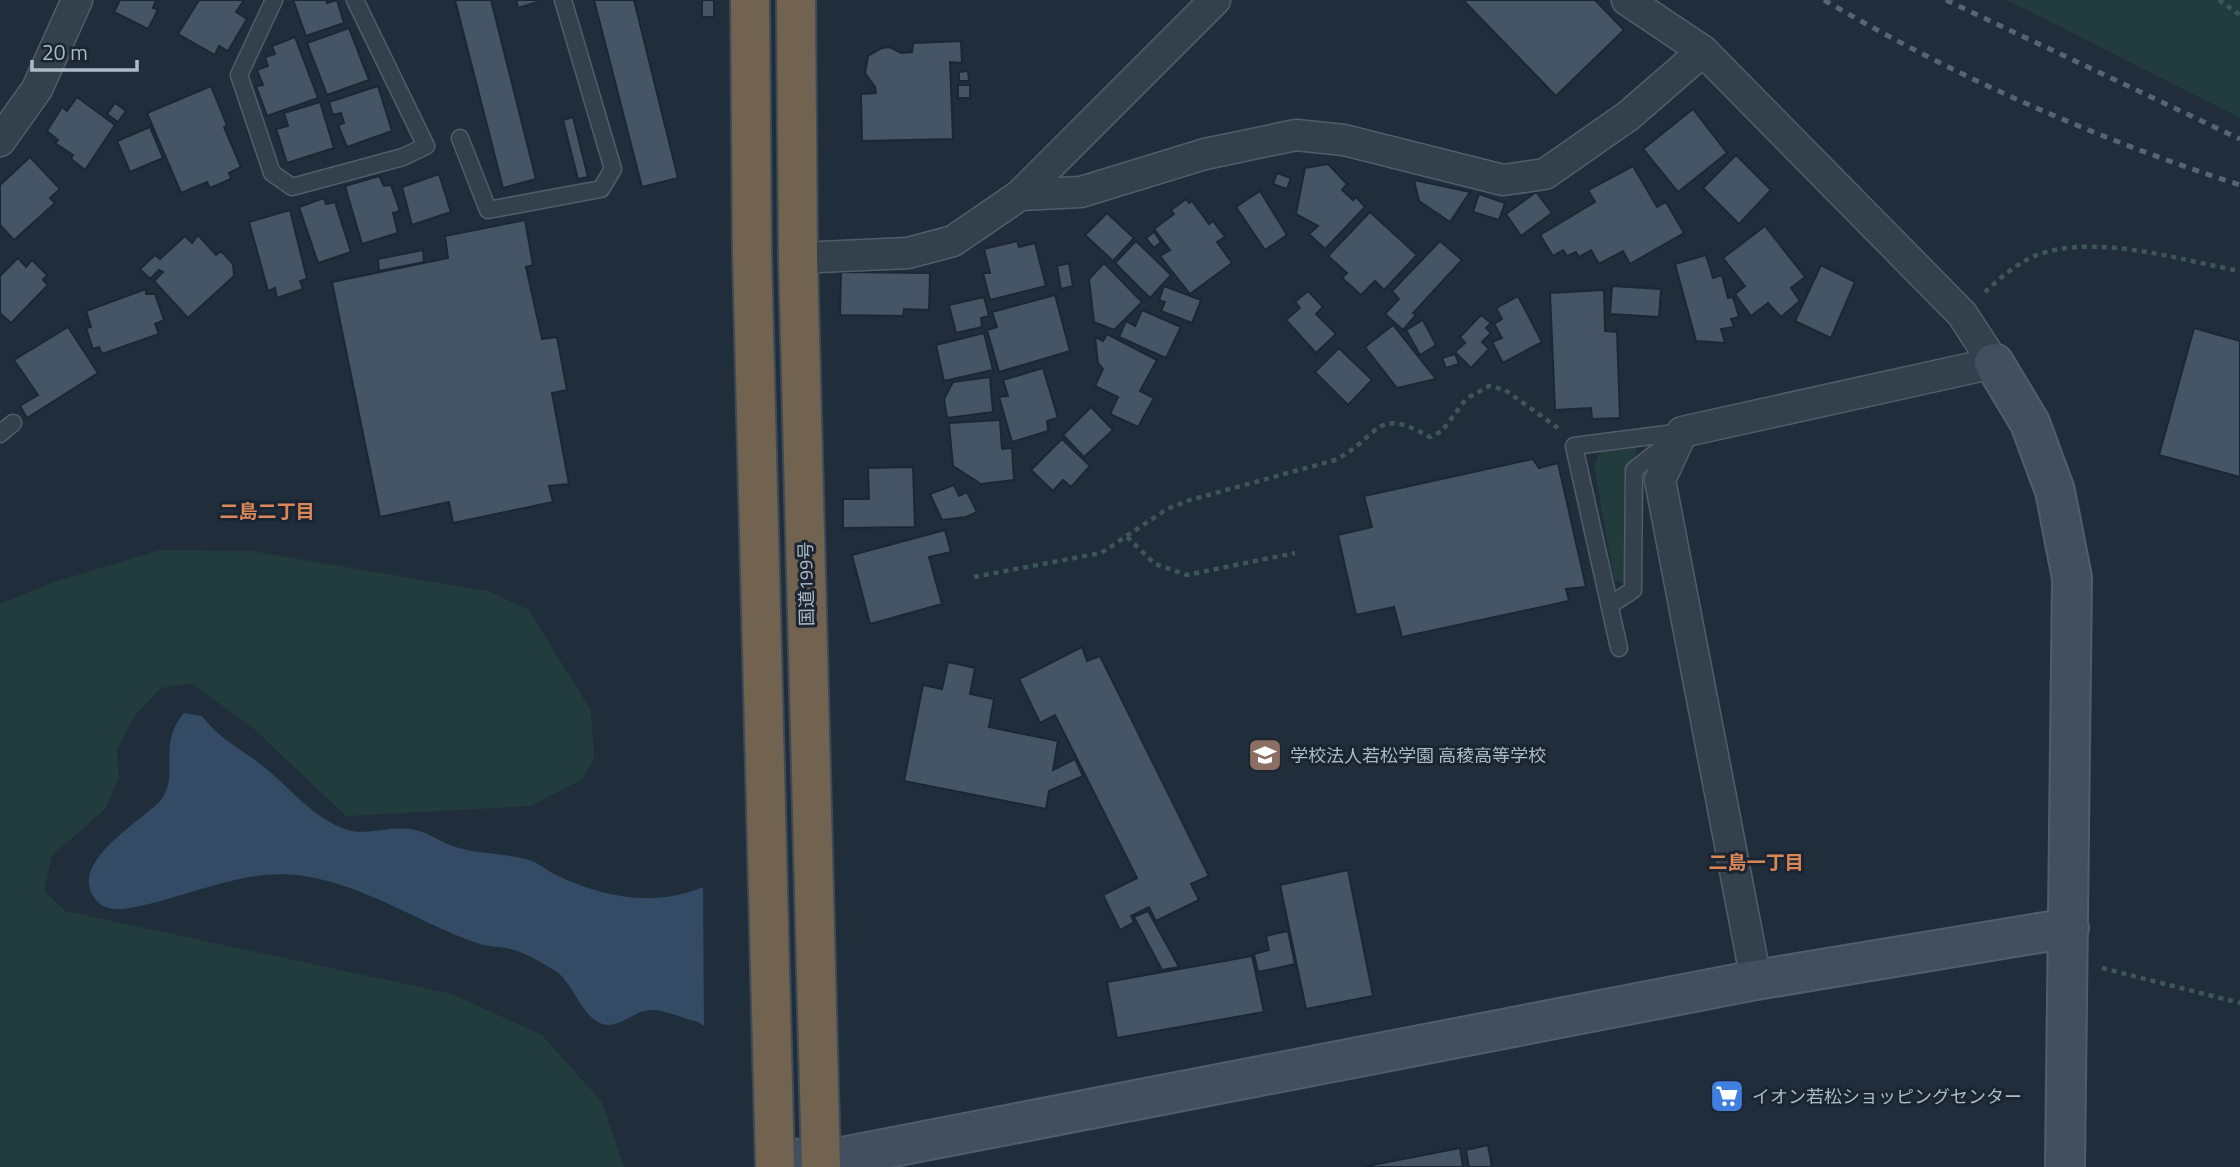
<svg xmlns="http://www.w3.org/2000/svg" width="2240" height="1167" font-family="'Titillium Web','Noto Sans JP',sans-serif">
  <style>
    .green { fill: #223b3d }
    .water { fill: #334b64 }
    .building { fill: #465565; stroke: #1c2733; stroke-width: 2 }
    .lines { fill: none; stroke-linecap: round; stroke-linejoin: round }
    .lane-casing { stroke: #525d6a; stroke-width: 19 }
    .street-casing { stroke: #525d6a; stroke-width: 33 }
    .secondary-casing { stroke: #525d6a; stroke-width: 42 }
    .highway-casing { stroke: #3f4a57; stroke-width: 42 }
    .path { stroke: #3d5757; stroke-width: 4.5; stroke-dasharray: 5 5; stroke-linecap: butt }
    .lane { stroke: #34404c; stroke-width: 16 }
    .street { stroke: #34404c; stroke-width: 30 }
    .secondary { stroke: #424f5f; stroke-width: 38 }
    .highway { stroke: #726351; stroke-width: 38 }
    .rail { stroke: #566473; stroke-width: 5; stroke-dasharray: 7 7; stroke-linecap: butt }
    .labels { text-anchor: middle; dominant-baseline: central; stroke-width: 6; stroke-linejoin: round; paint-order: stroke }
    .street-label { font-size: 18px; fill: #afbac8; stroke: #1a2531 }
    .poi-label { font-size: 18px; fill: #afbac8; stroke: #1a2531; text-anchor: start }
    .neighbourhood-label { font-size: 19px; font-weight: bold; fill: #db8858; stroke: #1a2531 }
  </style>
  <rect width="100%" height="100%" fill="#202e3c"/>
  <g class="green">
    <polygon points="2005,0 2240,0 2240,118 2023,8"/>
    <polygon points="1635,444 1637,452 1626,469 1624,583 1614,580 1594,465 1601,452"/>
    <polygon points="160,550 251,551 488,591 529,610 591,711 594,757 583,779 531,806 346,816 252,727 191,683 161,688 135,715 117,750 119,778 105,809 52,856 44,891 65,911 452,994 542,1035 602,1102 624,1167 0,1167 0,604 51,583"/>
  </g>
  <path class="water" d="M184,713L202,716C222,741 235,745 259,763C287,784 308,814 342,828C365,838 387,825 410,829C428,831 442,844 459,848C483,855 508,853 532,861C542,865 550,873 560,877C607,898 655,907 703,887L704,1026L698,1022C684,1019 666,1010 652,1010C634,1009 616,1033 598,1022C579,1011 573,982 554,970C539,961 523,951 506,948C498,946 488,947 480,944C420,924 368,886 304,876C242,866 183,901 123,909C115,910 103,908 98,902C62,866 143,820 160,801C181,776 156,745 184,713Z"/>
  <g class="building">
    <polygon points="120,0 156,0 153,8 158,10 148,29 114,12"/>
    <polygon points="199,0 244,0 236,12 247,19 228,51 219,46 215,55 178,34"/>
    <polygon points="293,0 326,0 327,3 337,0 344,23 306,36"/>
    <polygon points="455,0 491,0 536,179 503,188"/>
    <polygon points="516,0 538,0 538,2 518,8"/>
    <polygon points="594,0 634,0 678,178 642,187"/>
    <rect x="702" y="0" width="12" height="17"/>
    <polygon points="1463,0 1595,0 1624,30 1556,96"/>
    <polygon points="349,28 369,80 327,95 307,43"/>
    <polygon points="295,37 318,98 267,116 256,86 263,85 257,70 268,66 265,57 275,54 272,46"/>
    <polygon points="961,41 962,63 950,62 953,139 862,141 861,94 876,93 875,87 865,73 868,56 882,48 890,47 901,53 912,52 913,43"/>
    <polygon points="968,71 969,81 959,81 959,72"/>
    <rect x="958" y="85" width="12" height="13"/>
    <polygon points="211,86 227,125 224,127 241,167 229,173 231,179 210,188 207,182 181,193 147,113"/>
    <polygon points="378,86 392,131 347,147 338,125 344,123 341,113 333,115 329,102"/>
    <polygon points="77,97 115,125 85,170 71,159 73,155 55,143 58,140 47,131 62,107 67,111"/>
    <polygon points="320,102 334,148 287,163 276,129 288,126 284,113"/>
    <polygon points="115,103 126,111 118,122 107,114"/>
    <polygon points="1693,109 1727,153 1678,192 1643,149"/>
    <polygon points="573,117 588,177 578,179 563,120"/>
    <polygon points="150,127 163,158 130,172 117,141"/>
    <polygon points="1736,155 1771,190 1739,224 1703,188"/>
    <polygon points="30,157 60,189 50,198 55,203 14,240 0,225 0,185"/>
    <polygon points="1328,164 1347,184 1342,190 1353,200 1356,197 1365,207 1325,249 1309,234 1318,226 1296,214 1305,168"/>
    <polygon points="1633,166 1657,207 1666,202 1684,233 1630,264 1623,251 1599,264 1591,250 1579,257 1576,252 1567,256 1563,250 1553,256 1540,235 1595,202 1588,190"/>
    <polygon points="1277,173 1291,178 1287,189 1273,184"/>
    <polygon points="439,174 451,212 412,225 402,187"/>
    <polygon points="379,176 384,186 391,185 400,211 393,213 398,233 362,244 345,186"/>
    <polygon points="1414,180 1470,192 1450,222 1419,201"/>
    <polygon points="1260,191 1287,235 1265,250 1236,207"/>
    <polygon points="1536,192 1552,213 1521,236 1506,214"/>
    <polygon points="1479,194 1505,203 1499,220 1473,212"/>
    <polygon points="324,198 326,204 335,202 351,252 318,263 299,207"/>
    <polygon points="1186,199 1189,203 1192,201 1209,224 1213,221 1225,237 1217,242 1232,263 1190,294 1160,256 1170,250 1154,229 1174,214 1171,210"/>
    <polygon points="290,210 307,279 300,281 303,289 277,298 275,288 268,291 249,222"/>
    <polygon points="1370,212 1417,255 1384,290 1375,281 1361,295 1342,278 1347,273 1328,256"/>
    <polygon points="1107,213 1134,238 1113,261 1085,235"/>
    <polygon points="525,220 533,265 526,267 542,339 557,337 567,390 552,393 569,484 549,486 553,502 453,523 449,502 380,517 332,282 448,258 445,236"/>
    <polygon points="1765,226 1805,277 1791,288 1800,301 1781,317 1768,303 1751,316 1735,294 1745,286 1723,258"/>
    <polygon points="1154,232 1161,242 1154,248 1146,238"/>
    <polygon points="198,235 216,255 221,251 233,264 234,276 188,318 154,281 163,272 159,270 150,279 140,269 155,255 160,259 185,236 192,243"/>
    <polygon points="1017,241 1019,247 1035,243 1046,286 990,300 983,273 990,273 984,249"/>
    <polygon points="1136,241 1171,275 1150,298 1115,263"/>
    <polygon points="1440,241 1462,260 1413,313 1416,315 1403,330 1385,314 1399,299 1392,291"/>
    <polygon points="423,250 424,262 379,271 378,259"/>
    <polygon points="1706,255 1713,278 1722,275 1728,298 1733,297 1739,317 1731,319 1734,327 1721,329 1725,343 1696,341 1675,264"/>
    <polygon points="18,258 26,267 32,260 47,275 43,280 48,285 11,323 0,313 0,276"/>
    <polygon points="1069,263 1073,286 1061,289 1057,266"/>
    <polygon points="1104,263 1142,302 1114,330 1094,322 1089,279"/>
    <polygon points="1821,265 1855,282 1831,338 1795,321"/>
    <polygon points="841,272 930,273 929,310 904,309 903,316 840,315"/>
    <polygon points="1164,286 1201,300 1192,323 1161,311 1165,302 1159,300"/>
    <polygon points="1612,286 1661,289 1659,317 1610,314"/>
    <polygon points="146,289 146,294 155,294 164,320 155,324 159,334 102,354 99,347 93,349 86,328 91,327 86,311"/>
    <polygon points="1604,290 1605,331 1617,332 1620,418 1592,419 1591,408 1555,410 1550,293"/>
    <polygon points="1308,291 1323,307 1316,314 1336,334 1316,353 1286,320 1300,308 1295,302"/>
    <polygon points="1055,295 1070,351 999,372 987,330 997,327 992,312"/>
    <polygon points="1518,296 1542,342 1503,363 1492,342 1502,338 1494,324 1502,319 1496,308"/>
    <polygon points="984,297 989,316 981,318 982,327 956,333 949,305"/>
    <polygon points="1142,310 1181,327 1166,358 1119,337 1126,321 1135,326"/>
    <polygon points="1481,315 1491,323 1486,328 1491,333 1482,342 1489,349 1471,368 1455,352 1465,343 1460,337"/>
    <polygon points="1423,320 1436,345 1420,355 1406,330"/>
    <polygon points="1393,325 1436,379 1397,388 1365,347"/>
    <polygon points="68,327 98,373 27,418 20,406 38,395 14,360"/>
    <polygon points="2194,328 2240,341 2240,477 2159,455"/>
    <polygon points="984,333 993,370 944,381 936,345"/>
    <polygon points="1107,334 1157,360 1140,391 1154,398 1138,427 1110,414 1118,397 1095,386 1103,369 1098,363 1095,337 1103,341"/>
    <polygon points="1339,348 1372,380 1348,405 1315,372"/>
    <polygon points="1455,354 1459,364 1446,368 1442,358"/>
    <polygon points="1043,368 1058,418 1047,421 1048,431 1012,442 999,397 1008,396 1003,380"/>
    <polygon points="990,377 993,412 947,418 944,399 953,382"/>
    <polygon points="1091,407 1113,430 1084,457 1063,435"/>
    <polygon points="1000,420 1002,449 1012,448 1014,480 981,484 953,466 949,423"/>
    <polygon points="1062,439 1090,466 1071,487 1063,480 1053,491 1031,470"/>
    <polygon points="1533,459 1539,468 1558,463 1586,587 1566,589 1569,601 1402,637 1394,607 1356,615 1338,535 1372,527 1364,496"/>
    <polygon points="913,467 915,527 843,528 843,499 869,499 868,468"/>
    <polygon points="954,485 959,496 967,492 977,512 966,517 942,520 930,494"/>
    <polygon points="945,530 951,552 929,557 942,604 870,624 852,555"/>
    <polygon points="1082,647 1087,661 1100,656 1209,876 1191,884 1199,900 1156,921 1149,907 1131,916 1134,922 1120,930 1103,895 1137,878 1055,715 1040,723 1019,679"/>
    <polygon points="948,662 975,668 970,694 994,699 989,727 1058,741 1053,770 1075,759 1083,776 1049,791 1046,809 904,781 923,685 942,689"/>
    <polygon points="1348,870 1373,996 1306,1009 1280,885"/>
    <polygon points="1148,911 1179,967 1162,970 1134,917"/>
    <polygon points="1288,931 1295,964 1258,972 1254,954 1269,950 1266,936"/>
    <polygon points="1252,956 1264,1012 1117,1038 1107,982"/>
    <polygon points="1488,1145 1492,1167 1469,1167 1466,1150"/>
    <polygon points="1460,1148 1463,1167 1362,1167"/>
  </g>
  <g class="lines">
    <g class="lane-casing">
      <g id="lane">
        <polyline points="274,0 239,75 272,173 292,187 403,157 426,146 355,0"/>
        <polyline points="460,138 488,210 601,189 613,169 563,0"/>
        <polyline points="0,434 13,423"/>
        <polyline points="1610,605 1633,590 1634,470 1672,440"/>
        <polyline points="1619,648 1574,446 1682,432"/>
      </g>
    </g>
    <g class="street-casing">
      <g id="street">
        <polyline points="1627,0 1703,51 1962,314 1994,363 1682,432 1660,480 1756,980"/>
        <polyline points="0,141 37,89 77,0"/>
        <polyline points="1020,195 1081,192 1205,154 1296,135 1344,140 1503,180 1545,174 1628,116 1703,51"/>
        <polyline points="798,258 908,253 953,241 1020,195 1215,0"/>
      </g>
    </g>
    <g class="secondary-casing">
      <g id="secondary">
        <polyline points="1994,363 2030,423 2055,491 2072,578 2065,1167"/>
        <polyline points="775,1157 821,1161 1756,980 2069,928"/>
      </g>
    </g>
    <g class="highway-casing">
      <g id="highway">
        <polyline points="750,0 752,253 775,1167"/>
        <polyline points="796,0 798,258 821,1167"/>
      </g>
    </g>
    <g class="path">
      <polyline points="2219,0 2240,15"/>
      <path d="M1985,292C2001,277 2022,259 2043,253C2102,235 2180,260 2240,271"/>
      <polyline points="1127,537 1155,564 1187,575 1295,553"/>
      <path d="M974,577L1101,553L1167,509L1190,500L1335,460C1382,436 1373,405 1430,437L1442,431L1466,399L1489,386L1505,390L1558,428"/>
      <polyline points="2102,968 2240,1003"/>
    </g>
    <use href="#lane" class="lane"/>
    <use href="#street" class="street"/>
    <use href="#secondary" class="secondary"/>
    <use href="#highway" class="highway"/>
    <g class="rail">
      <path d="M1824,0C1956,77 2094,138 2240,185"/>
      <polyline points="1946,0 2240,139"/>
    </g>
  </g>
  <defs>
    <g id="school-square" transform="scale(1.75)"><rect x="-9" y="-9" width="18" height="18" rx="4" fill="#8d6e63" stroke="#1a2531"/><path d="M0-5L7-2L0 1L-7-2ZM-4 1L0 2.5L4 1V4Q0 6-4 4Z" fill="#fff"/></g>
    <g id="supermarket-square" transform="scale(1.75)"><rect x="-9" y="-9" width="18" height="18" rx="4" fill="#3f7fe0" stroke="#1a2531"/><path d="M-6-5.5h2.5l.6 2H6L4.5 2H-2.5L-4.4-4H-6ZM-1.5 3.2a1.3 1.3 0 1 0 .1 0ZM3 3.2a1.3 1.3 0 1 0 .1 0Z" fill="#fff"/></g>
  </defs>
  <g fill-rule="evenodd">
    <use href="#school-square" x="1265" y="755"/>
    <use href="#supermarket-square" x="1727" y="1096"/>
  </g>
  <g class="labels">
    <g class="street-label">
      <text transform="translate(806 584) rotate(-91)">国道199号</text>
    </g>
    <g class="poi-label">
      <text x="1290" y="755">学校法人若松学園 高稜高等学校</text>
      <text x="1752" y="1096">イオン若松ショッピングセンター</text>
    </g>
    <g class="neighbourhood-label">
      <text x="267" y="510">二島二丁目</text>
      <text x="1756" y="861">二島一丁目</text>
    </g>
  </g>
  <path d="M32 60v10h105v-10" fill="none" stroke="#afbac8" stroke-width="3.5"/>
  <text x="42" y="60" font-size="21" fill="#afbac8" stroke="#1a2531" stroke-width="5" paint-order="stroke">20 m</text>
</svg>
